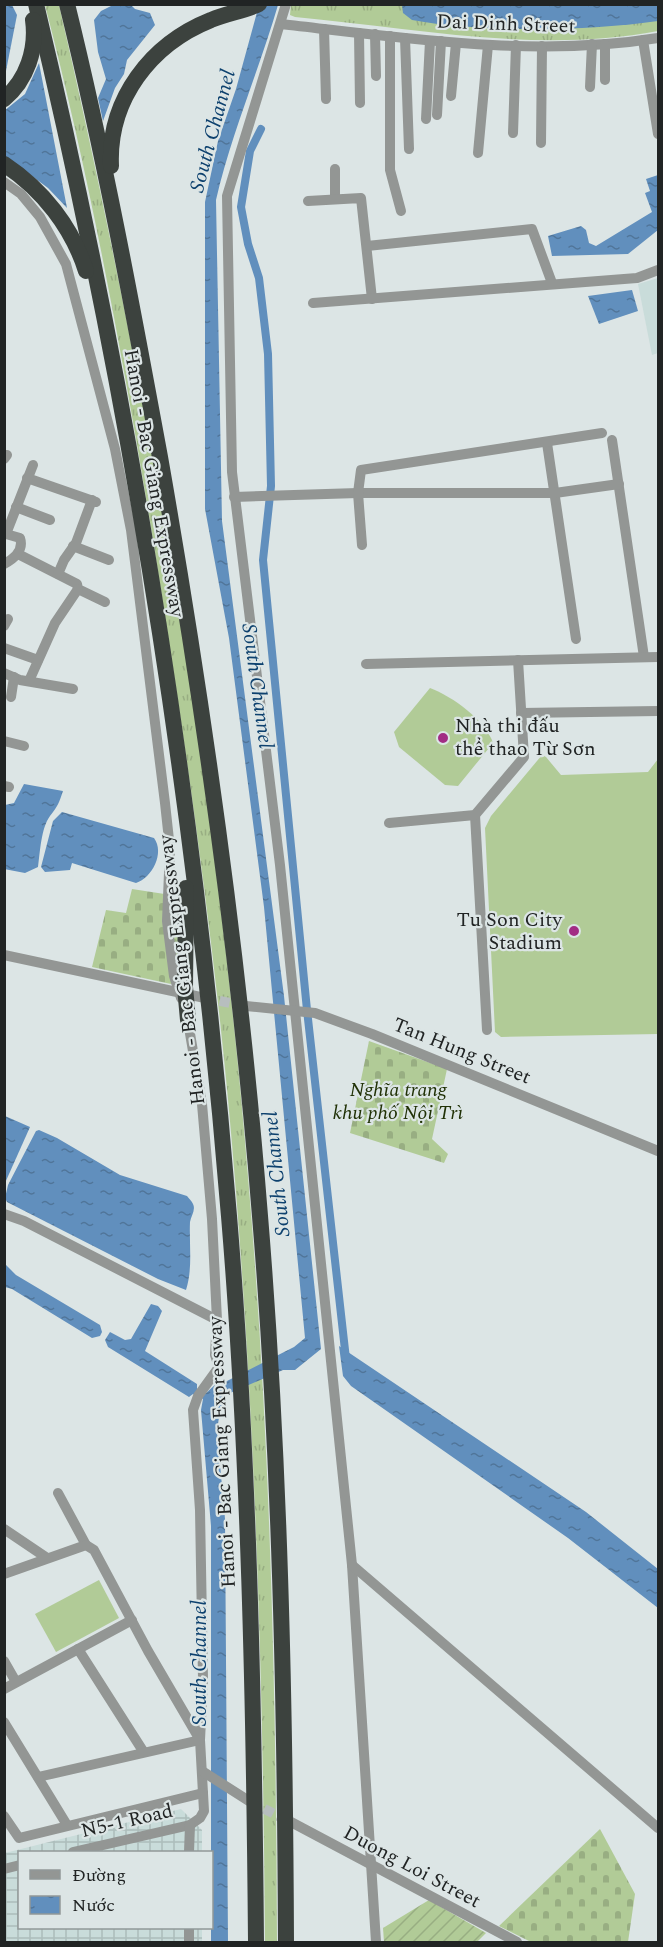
<svg xmlns="http://www.w3.org/2000/svg" width="663" height="1947" font-family="Spectral,serif">
  <style>
    .built { fill: #c9dcda }
    .industrial { fill: url(#industrial-grid) }
    .grass { fill: url(#grass-tufts) }
    .cemetery { fill: url(#cemetery-stones) }
    .garden { fill: url(#garden-furrows) }
    .pitch { fill: #b1cb97 }
    .water { fill: url(#water-ripples) }
    .lines { fill: none; stroke-linecap: round; stroke-linejoin: round }
    .canal { stroke: #618fbd; stroke-width: 8 }
    .minor-tunnel { stroke: #b7bebe; stroke-width: 10; stroke-dasharray: 10 5; stroke-linecap: butt }
    .minor { stroke: #939694; stroke-width: 10 }
    .highway { stroke: #3c423e; stroke-width: 16 }
    .poi-dot { fill: #a22c84; stroke: #dce5e5; stroke-width: 2 }
    .labels { text-anchor: middle; dominant-baseline: central; stroke-width: 4.5; stroke-linejoin: round; paint-order: stroke }
    .street-label { font-size: 20px; fill: #212424; stroke: #dce5e5 }
    .poi-label { font-size: 20px; fill: #212424; stroke: #dce5e5; text-anchor: start }
    .park-label { font-size: 20px; font-style: italic; fill: #203106; stroke: #dce5e5 }
    .water-label { font-size: 21px; font-style: italic; fill: #0d416e; stroke: #dce5e5 }
  </style>
  <defs>
    <pattern id="industrial-grid" width="8" height="8" patternUnits="userSpaceOnUse" patternTransform="scale(1.5)"><rect width="8" height="8" fill="#c9dcda"/><path d="M0 4h8M4 0v8" fill="none" stroke="#acbdbb"/></pattern>
    <pattern id="grass-tufts" width="24" height="20" patternUnits="userSpaceOnUse" patternTransform="scale(1.5)"><rect width="24" height="20" fill="#b1cb97"/><path d="M3 7l-1-3M5 7V3M7 7l1-3M15 17l-1-3M17 17v-4M19 17l1-3" fill="none" stroke="#98ae82"/></pattern>
    <pattern id="cemetery-stones" width="16" height="16" patternUnits="userSpaceOnUse" patternTransform="scale(1.5)"><rect width="16" height="16" fill="#b1cb97"/><path d="M2 7V4a2 2 0 0 1 4 0v3zM10 15v-3a2 2 0 0 1 4 0v3z" fill="#98ae82"/></pattern>
    <pattern id="garden-furrows" width="10" height="10" patternUnits="userSpaceOnUse" patternTransform="scale(1.5)"><rect width="10" height="10" fill="#b1cb97"/><path d="M-1 1l2-2M0 10L10 0M9 11l2-2" fill="none" stroke="#98ae82"/></pattern>
    <pattern id="water-ripples" width="26" height="14" patternUnits="userSpaceOnUse" patternTransform="scale(1.5)"><rect width="26" height="14" fill="#618fbd"/><path d="M2 4q2-2 4 0t4 0M15 11q2-2 4 0t4 0" fill="none" stroke="#507599"/></pattern>
  </defs>
  <rect width="100%" height="100%" fill="#dce5e5"/>
  <polygon class="built" points="658,278 658,353 652,355 638,284"/>
  <polygon class="industrial" points="181,1809 202,1830 202,1852 20,1852 20,1928 202,1928 202,1942 5,1942 5,1853"/>
  <g class="grass">
    <path d="M291,4H658V31C539,54 414,28 295,17L290,15Z"/>
    <path d="M45,5H59C148,391 216,782 248,1177C270,1432 276,1687 277,1942H265C263,1661 254,1379 228,1099C210,909 182,722 152,534C123,357 90,178 45,5Z"/>
  </g>
  <g class="cemetery">
    <polygon points="132,889 171,895 185,987 92,967 106,910 126,913"/>
    <polygon points="369,1041 447,1069 432,1139 448,1154 444,1163 350,1133"/>
    <polygon points="600,1829 635,1894 628,1942 531,1942 499,1926"/>
  </g>
  <polygon class="garden" points="429,1900 486,1933 477,1942 384,1942 383,1928"/>
  <g class="pitch">
    <path d="M430,688C452,696 486,721 493,743L458,786L445,785L399,747L394,732Z"/>
    <polygon points="542,755 546,757 561,775 648,772 658,759 658,1034 501,1037 495,1032 485,828 491,816"/>
    <polygon points="99,1580 119,1618 56,1652 35,1614"/>
  </g>
  <g class="water">
    <polygon points="5,4 12,5 17,15 5,76"/>
    <polygon points="115,4 131,5 135,9 150,13 155,25 127,60 124,74 115,88 103,121 98,98 106,79 98,52 94,20 101,11"/>
    <path d="M259,5H278C259,70 231,135 216,200L222,521L284,996L321,1349L295,1370H283L228,1394L220,1410L217,1431L225,1519L228,1942H211V1526L201,1410L203,1399L193,1394L189,1397L108,1347L105,1340L110,1332L125,1340L131,1339L151,1304L158,1306L162,1311L145,1351L197,1384V1389L206,1393L216,1384L225,1382L294,1347L305,1338L264,907L229,638L205,509V202L218,141L236,89Z"/>
    <path d="M402,5H658V21C589,31 481,33 412,20L403,13Z"/>
    <polygon points="39,63 67,208 48,188 5,156 4,111 25,94"/>
    <polygon points="658,175 658,230 628,254 552,256 548,236 581,226 586,230 589,243 596,246 652,212 645,193 650,191 646,179"/>
    <polygon points="632,290 638,311 599,324 588,296"/>
    <path d="M24,784L63,791C59,803 58,806 50,816C41,828 40,853 38,867L25,873L4,869L5,805L14,803Z"/>
    <path d="M62,812L154,838C165,853 152,878 136,883L72,863L70,870L45,872L41,867L53,821Z"/>
    <polygon points="5,1116 30,1127 5,1183"/>
    <path d="M39,1130L57,1138L120,1175L187,1196C189,1199 192,1201 193,1204C196,1210 191,1216 190,1222C189,1245 193,1268 186,1290L158,1279L7,1202L5,1198L8,1185L36,1131Z"/>
    <polygon points="5,1264 16,1275 100,1325 102,1332 100,1336 92,1338 12,1289 5,1287"/>
    <polygon points="339,1346 586,1512 658,1569 658,1608 568,1538 351,1386 343,1376"/>
  </g>
  <g class="lines">
    <polyline class="canal" points="261,129 250,151 241,207 248,244 259,278 268,354 271,486 263,560 307,1010 346,1359"/>
    <g class="minor-tunnel">
      <polyline points="205,998 246,1006"/>
      <polyline points="251,1802 288,1821"/>
    </g>
    <g class="minor">
      <polyline points="286,4 227,196 232,472 280,865 352,1565 376,1942"/>
      <path d="M281,24C405,38 534,58 658,38"/>
      <polyline points="324,29 326,99"/>
      <polyline points="359,33 360,103"/>
      <polyline points="375,34 376,76"/>
      <polyline points="390,36 390,170 401,211"/>
      <polyline points="405,38 409,149"/>
      <polyline points="643,40 658,134"/>
      <polyline points="605,80 605,44"/>
      <polyline points="590,87 592,44"/>
      <polyline points="451,96 456,43"/>
      <polyline points="437,115 441,41"/>
      <polyline points="426,119 430,41"/>
      <polyline points="513,133 516,45"/>
      <polyline points="541,143 542,46"/>
      <polyline points="478,153 488,45"/>
      <polyline points="335,169 335,199"/>
      <polyline points="4,182 21,194 40,217 66,264 115,449 131,530 165,803 170,849 167,921 174,976 181,998"/>
      <polyline points="308,201 361,198 372,299"/>
      <polyline points="367,246 532,229 552,283"/>
      <polyline points="313,303 637,278 658,270"/>
      <polyline points="612,440 644,657"/>
      <polyline points="547,443 576,639"/>
      <polyline points="4,459 7,455"/>
      <polyline points="27,478 96,502"/>
      <polyline points="234,497 358,493 555,493 619,484"/>
      <polyline points="16,507 50,520"/>
      <polyline points="362,545 358,493 361,470 602,433"/>
      <polyline points="73,546 109,560"/>
      <polyline points="18,554 77,584 78,589 105,602"/>
      <path d="M4,564C14,559 24,550 20,538L6,534L33,465"/>
      <polyline points="58,574 64,560 76,543 92,500"/>
      <polyline points="4,626 8,619"/>
      <polyline points="4,648 38,660"/>
      <polyline points="366,664 658,657"/>
      <polyline points="4,673 20,680 73,689"/>
      <polyline points="29,681 55,623 78,589"/>
      <polyline points="11,697 14,677"/>
      <polyline points="521,713 658,711"/>
      <polyline points="4,741 24,746"/>
      <polyline points="4,786 9,787"/>
      <polyline points="475,815 487,1030"/>
      <polyline points="389,823 475,815 524,757 518,660"/>
      <polyline points="4,955 205,998"/>
      <polyline points="246,1006 315,1013 372,1034 658,1151"/>
      <polyline points="187,1016 202,1104 212,1219 217,1320 215,1355 219,1367 198,1396 193,1410 200,1510 203,1679 200,1740"/>
      <polyline points="4,1214 24,1221 217,1320"/>
      <polyline points="58,1493 86,1545"/>
      <polyline points="4,1529 47,1558"/>
      <polyline points="352,1565 658,1828"/>
      <polyline points="4,1574 86,1545 94,1550 148,1651 200,1740 204,1811 200,1818 190,1825 73,1852"/>
      <polyline points="78,1649 143,1751"/>
      <polyline points="4,1661 16,1682"/>
      <polyline points="4,1689 132,1620"/>
      <polyline points="4,1722 67,1825"/>
      <polyline points="202,1771 249,1801"/>
      <polyline points="38,1777 200,1740"/>
      <polyline points="4,1816 19,1838 203,1793"/>
      <polyline points="291,1822 517,1942"/>
      <polyline points="189,1852 190,1825"/>
      <polyline points="4,1869 20,1865"/>
      <polyline points="189,1942 189,1928"/>
    </g>
    <g class="highway">
      <path d="M36,4C131,402 196,809 229,1216C249,1458 254,1700 256,1942"/>
      <path d="M67,4C104,154 132,305 160,457C204,708 240,962 260,1216C280,1458 285,1700 286,1942"/>
      <path d="M4,99C27,80 37,49 33,20"/>
      <path d="M4,164C43,190 72,227 86,271"/>
      <path d="M111,166C108,99 151,44 211,20C227,13 244,11 259,4"/>
      <polyline points="186,888 185,987 188,1020"/>
    </g>
  </g>
  <g class="poi-dot">
    <circle cx="443" cy="738" r="6"/>
    <circle cx="574" cy="931" r="6"/>
  </g>
  <g class="labels">
    <g class="street-label">
      <text transform="translate(506 24) rotate(2)">Dai Dinh Street</text>
      <text transform="translate(154 483) rotate(80)">Hanoi - Bac Giang Expressway</text>
      <text transform="translate(182 970) rotate(-97)">Hanoi - Bac Giang Expressway</text>
      <text transform="translate(462 1051) rotate(22)">Tan Hung Street</text>
      <text transform="translate(222 1452) rotate(-93)">Hanoi - Bac Giang Expressway</text>
      <text transform="translate(127 1821) rotate(-13)">N5-1 Road</text>
      <text transform="translate(412 1867) rotate(28)">Duong Loi Street</text>
    </g>
    <g class="poi-label">
      <text x="455" y="726">Nhà thi đấu<tspan x="455" dy="23">thể thao Từ Sơn</tspan></text>
      <text x="562" y="920" text-anchor="end">Tu Son City<tspan x="562" dy="23">Stadium</tspan></text>
    </g>
    <g class="park-label">
      <text x="398" y="1090">Nghĩa trang<tspan x="398" dy="23">khu phố Nội Trì</tspan></text>
    </g>
    <g class="water-label">
      <text transform="translate(213 131) rotate(-75)">South Channel</text>
      <text transform="translate(257 686) rotate(82)">South Channel</text>
      <text transform="translate(277 1174) rotate(-96)">South Channel</text>
      <text transform="translate(200 1663) rotate(-90)">South Channel</text>
    </g>
  </g>
  <rect width="663" height="1947" fill="none" stroke="#212424" stroke-width="12"/>
  <rect x="18" y="1851" width="195" height="78" fill="#dce5e5" stroke="#919898" stroke-width="1.5"/>
  <rect x="30" y="1870" width="30" height="9" fill="#939694" stroke="#919898" stroke-width="1.5"/>
  <text x="72" y="1881" font-size="18" fill="#212424">Đường</text>
  <rect x="30" y="1896" width="30" height="18" fill="url(#water-ripples)" stroke="#919898" stroke-width="1.5"/>
  <text x="72" y="1911" font-size="18" fill="#212424">Nước</text>
</svg>
